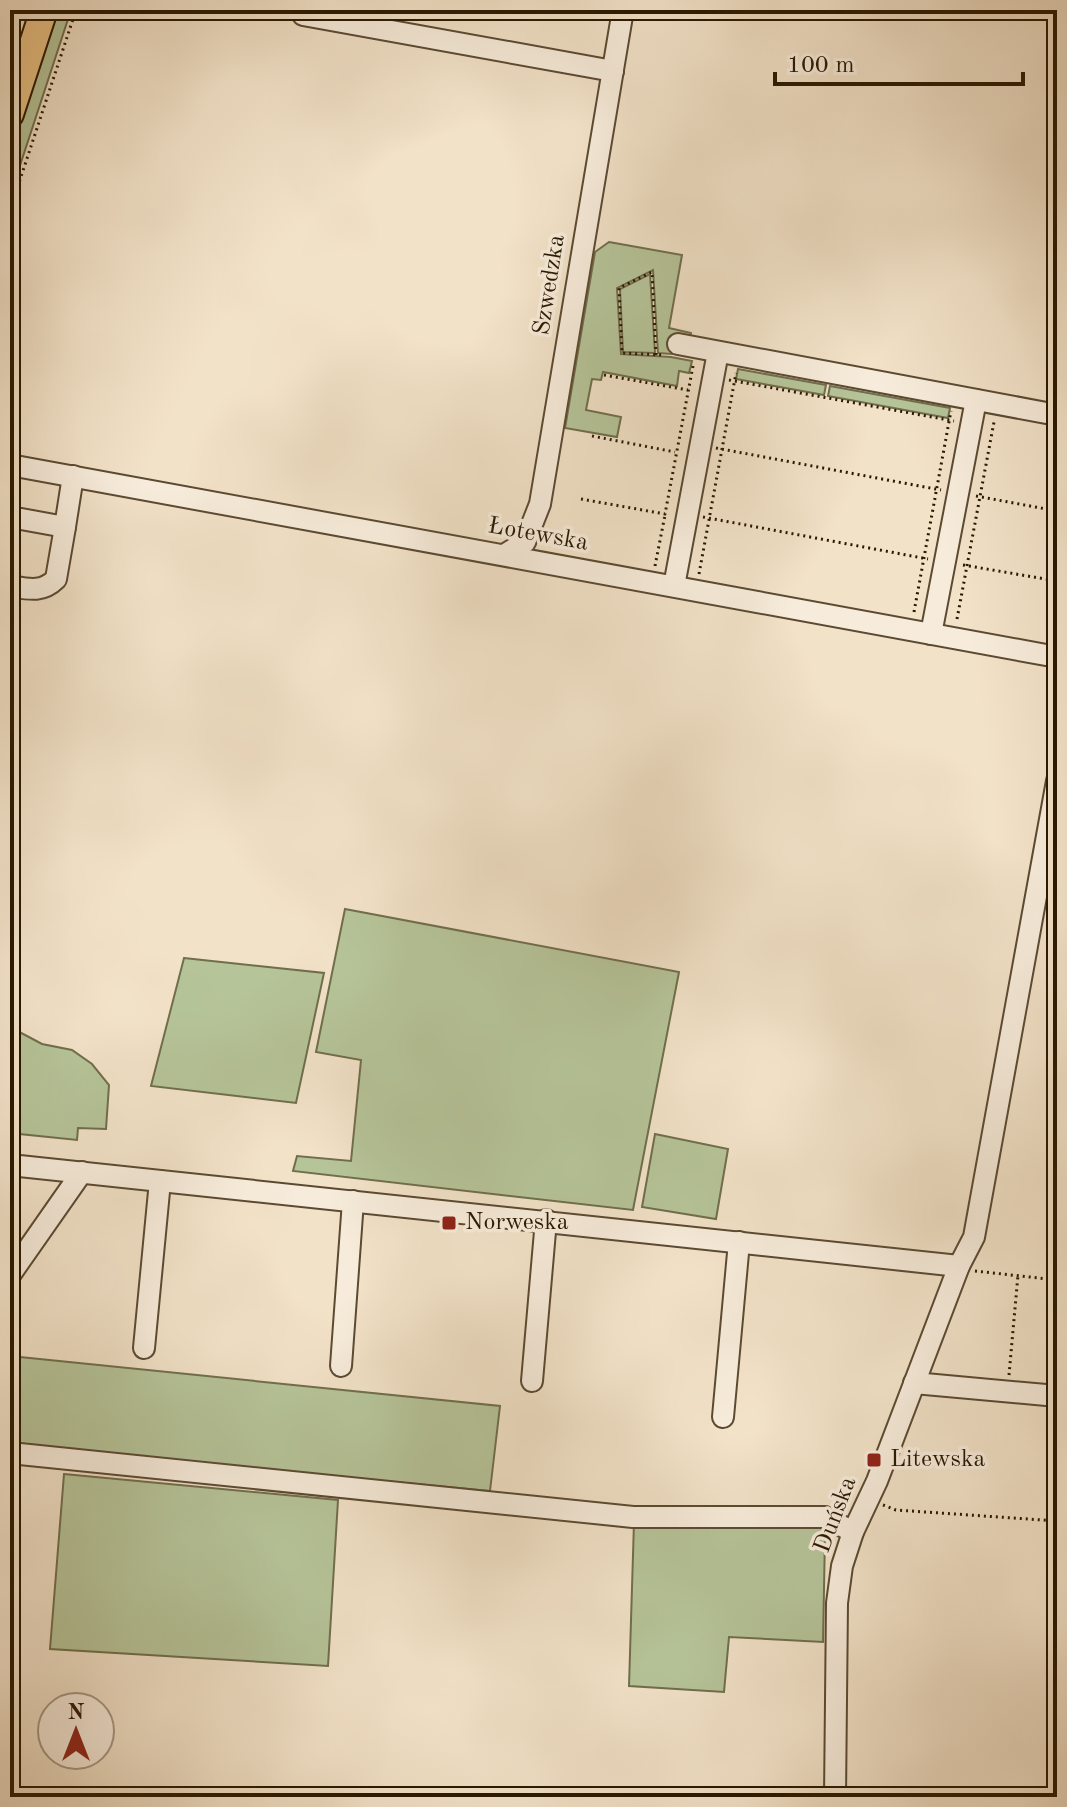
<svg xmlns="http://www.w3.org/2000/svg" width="1067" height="1807" font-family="'Old Standard TT',serif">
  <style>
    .green { fill: #b6c499; stroke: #706e4c; stroke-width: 2 }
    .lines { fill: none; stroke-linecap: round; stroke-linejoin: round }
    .minor-casing { stroke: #5b4a32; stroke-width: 24 }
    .major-casing { stroke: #291800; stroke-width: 30 }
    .path { stroke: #291800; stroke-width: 3; stroke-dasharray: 2 4; stroke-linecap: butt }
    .minor { stroke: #f7ecdb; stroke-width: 20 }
    .major { stroke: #e9c184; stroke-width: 26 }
    .poi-dot { fill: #8f2418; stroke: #f7ecdb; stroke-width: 3 }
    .labels { text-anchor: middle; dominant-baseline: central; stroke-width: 7; stroke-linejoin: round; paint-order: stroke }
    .street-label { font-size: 24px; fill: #291800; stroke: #f7ecdb }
    .poi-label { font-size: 24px; fill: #291800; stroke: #f7ecdb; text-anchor: start }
  </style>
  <rect width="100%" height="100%" fill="#f2e2c8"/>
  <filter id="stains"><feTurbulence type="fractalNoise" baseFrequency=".0025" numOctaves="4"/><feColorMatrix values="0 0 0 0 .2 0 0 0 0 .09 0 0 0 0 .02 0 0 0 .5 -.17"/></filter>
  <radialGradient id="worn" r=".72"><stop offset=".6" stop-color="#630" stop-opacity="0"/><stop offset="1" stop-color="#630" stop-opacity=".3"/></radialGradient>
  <g class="green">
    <polygon points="53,10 71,10 10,196 10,143"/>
    <polygon points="609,242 682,255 669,328 691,333 690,338 675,336 672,354 658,353 653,270 617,288 621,354 671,357 692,361 689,373 679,371 677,386 603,372 601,380 592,379 586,410 621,417 617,437 565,428 595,252"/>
    <polygon points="650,274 655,353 623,352 620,289"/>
    <polygon points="738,369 826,385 824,395 736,379"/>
    <polygon points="830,386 950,408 948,418 828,396"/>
    <polygon points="345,909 679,972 633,1210 293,1171 297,1156 351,1161 361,1060 316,1052"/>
    <polygon points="184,958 324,973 296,1103 151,1086"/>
    <polygon points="10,1027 42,1044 72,1050 92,1064 109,1085 106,1129 78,1128 77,1140 10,1133"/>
    <polygon points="655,1134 728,1149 716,1219 642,1207"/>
    <polygon points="10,1356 500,1406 490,1491 10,1445"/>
    <polygon points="64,1474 338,1500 328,1666 50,1649"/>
    <polygon points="634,1522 819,1524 825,1535 823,1642 729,1637 724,1692 629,1686"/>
  </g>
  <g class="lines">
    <g class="minor-casing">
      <g id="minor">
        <polyline points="303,15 613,71"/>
        <polyline points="678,344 1057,415"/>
        <polyline points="10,465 1057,657"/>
        <path d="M10,517L65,527L56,579C42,593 28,589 10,586"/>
        <polyline points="65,527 73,476"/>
        <polyline points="504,555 525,542 540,504 623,10"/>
        <polyline points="674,586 718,352"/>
        <polyline points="931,634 976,400"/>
        <polyline points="10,1165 959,1266"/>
        <polyline points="10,1275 82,1172"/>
        <polyline points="144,1348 160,1181"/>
        <polyline points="341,1366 353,1201"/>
        <polyline points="532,1381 546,1220"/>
        <polyline points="914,1383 1057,1396"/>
        <polyline points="723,1417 739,1242"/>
        <polyline points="10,1453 633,1517 825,1517 853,1532"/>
        <polyline points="835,1797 837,1603 842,1566 853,1532 877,1481 959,1266 974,1237 1057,781"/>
      </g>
    </g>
    <g class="major-casing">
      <polyline id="major" points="10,114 44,10"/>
    </g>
    <g class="path">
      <polyline points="1048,22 1057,24"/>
      <polyline points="10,210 76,10"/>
      <polyline points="656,355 652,272 619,288 622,353 662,355"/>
      <polyline points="604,375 688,390"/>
      <polyline points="729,380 954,421"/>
      <polyline points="592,436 675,452"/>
      <polyline points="716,448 941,490"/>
      <polyline points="976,496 1057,511"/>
      <polyline points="581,499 665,514 693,366"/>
      <polyline points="703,517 928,559"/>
      <polyline points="963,565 1057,581"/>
      <polyline points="655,566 665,515"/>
      <polyline points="699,574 736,373"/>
      <polyline points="914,612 951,411"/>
      <polyline points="957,619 994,422"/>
      <polyline points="975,1271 1057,1280"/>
      <polyline points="1009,1375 1018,1275"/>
      <polyline points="883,1505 896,1510 1057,1521"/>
    </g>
    <use href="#minor" class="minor"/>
    <use href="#major" class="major"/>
  </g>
  <g class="poi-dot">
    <rect x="441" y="1215" width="16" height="16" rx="4"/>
    <rect x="866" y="1452" width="16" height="16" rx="4"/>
  </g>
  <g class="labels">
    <g class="street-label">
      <text transform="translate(550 285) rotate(-81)">Szwedzka</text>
      <text transform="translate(538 535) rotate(10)">Łotewska</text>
      <text transform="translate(836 1515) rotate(-69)">Duńska</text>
    </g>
    <g class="poi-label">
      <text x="465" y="1223">Norweska</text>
      <text x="890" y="1460">Litewska</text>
    </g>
  </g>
  <rect width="1067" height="1807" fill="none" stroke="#f2e2c8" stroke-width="40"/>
  <rect x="12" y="12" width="1043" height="1783" fill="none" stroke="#291800" stroke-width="4"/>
  <rect x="20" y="20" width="1027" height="1767" fill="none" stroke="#291800" stroke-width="2"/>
  <g transform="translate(76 1731)"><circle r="38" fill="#f7ecdb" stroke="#a59783" stroke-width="2"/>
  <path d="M0-6L14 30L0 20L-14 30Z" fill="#8f2418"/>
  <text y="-12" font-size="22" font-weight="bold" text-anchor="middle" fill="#291800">N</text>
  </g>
  <path d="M775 72v12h248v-12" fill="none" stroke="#291800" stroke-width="4"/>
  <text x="787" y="72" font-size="24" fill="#291800" stroke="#f7ecdb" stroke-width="6" paint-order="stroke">100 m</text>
  <rect width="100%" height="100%" filter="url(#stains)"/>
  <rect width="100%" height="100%" fill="url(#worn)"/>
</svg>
